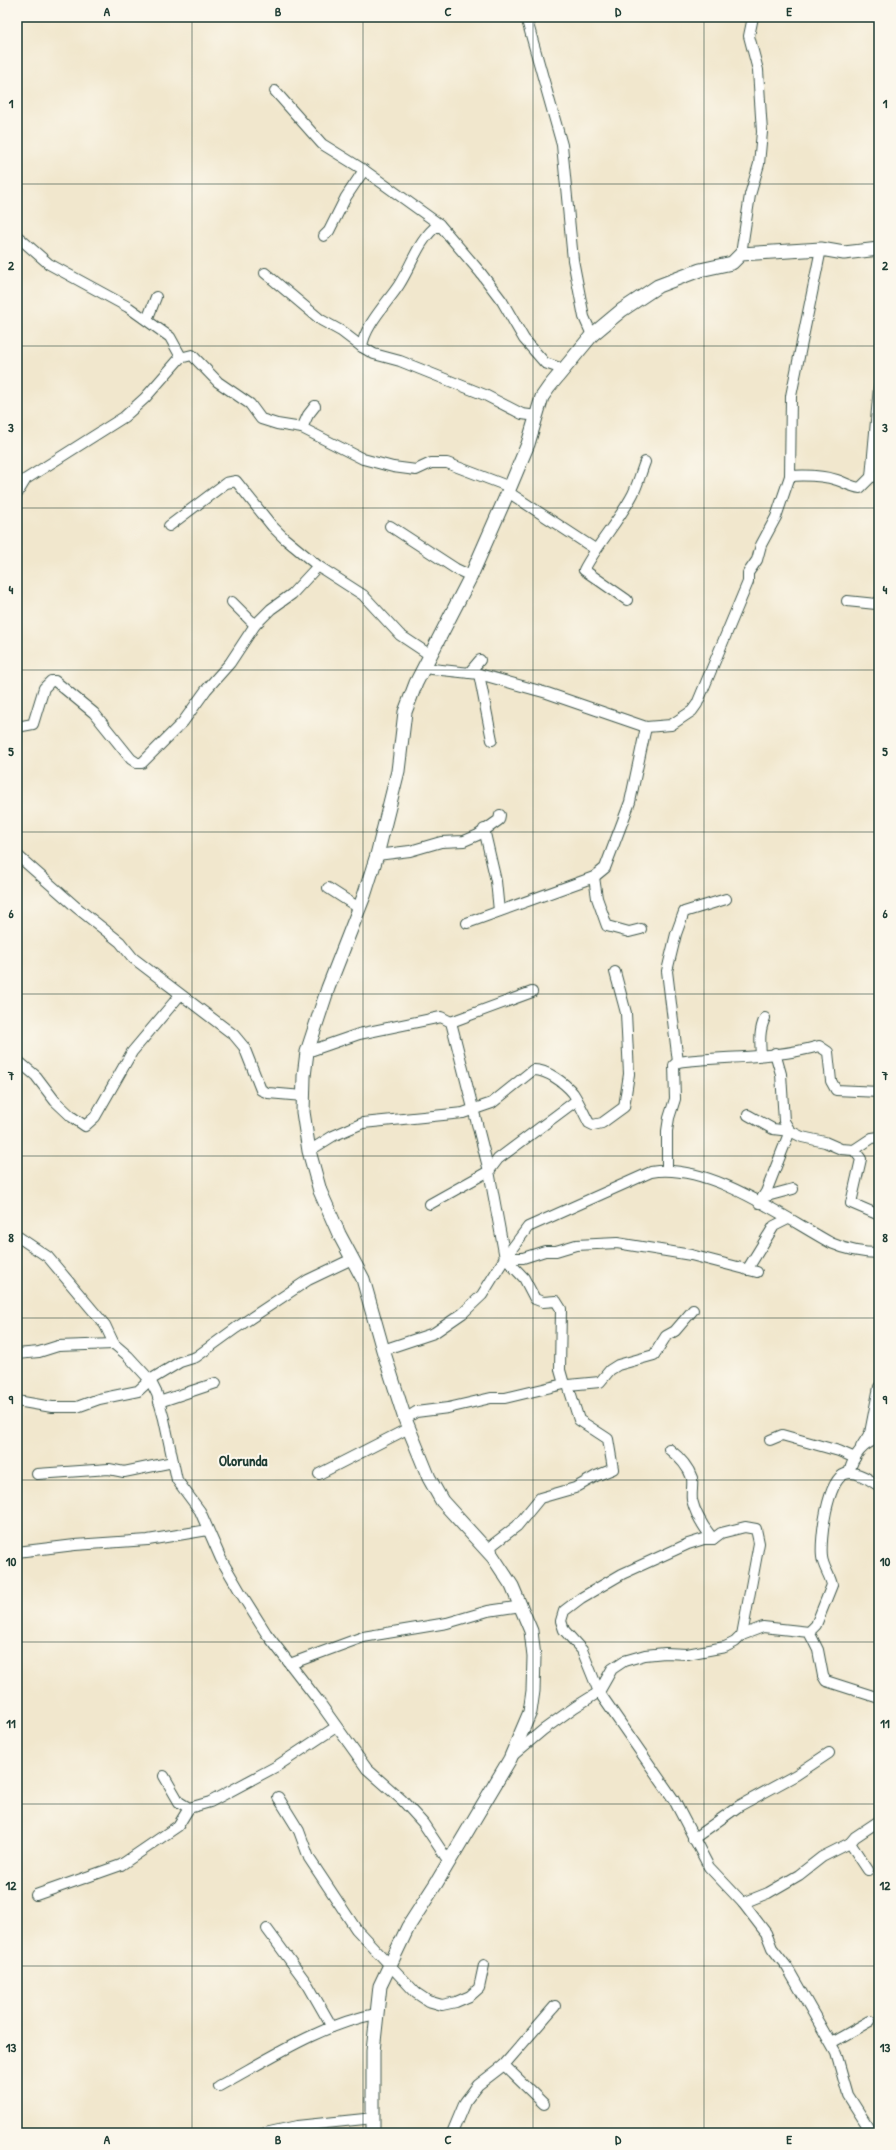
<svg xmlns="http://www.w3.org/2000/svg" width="896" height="2150" font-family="'Patrick Hand',sans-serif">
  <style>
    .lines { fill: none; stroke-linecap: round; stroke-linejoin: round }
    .street-casing { stroke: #3e564b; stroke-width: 12 }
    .secondary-casing { stroke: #3e564b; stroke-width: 15 }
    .street { stroke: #fff; stroke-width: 10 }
    .secondary { stroke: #fff; stroke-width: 13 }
    .grid { fill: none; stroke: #1f3d34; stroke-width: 1; stroke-opacity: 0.55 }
    .labels { text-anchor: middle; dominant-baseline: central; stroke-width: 4; stroke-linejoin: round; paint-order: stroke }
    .quarter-label { font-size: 15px; font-weight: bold; fill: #1f3d34; stroke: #fbf7ec }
    .neatline { fill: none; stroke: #1f3d34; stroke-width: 1.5 }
    .grid-label { font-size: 13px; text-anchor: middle; font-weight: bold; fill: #1f3d34 }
  </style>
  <rect width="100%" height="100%" fill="#fbf7ec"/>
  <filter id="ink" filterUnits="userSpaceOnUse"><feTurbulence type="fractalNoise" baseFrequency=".025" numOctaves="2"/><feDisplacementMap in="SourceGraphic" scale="8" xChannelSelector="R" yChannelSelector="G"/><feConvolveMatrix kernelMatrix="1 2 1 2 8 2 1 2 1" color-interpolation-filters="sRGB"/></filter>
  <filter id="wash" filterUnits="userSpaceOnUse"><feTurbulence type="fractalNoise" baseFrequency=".012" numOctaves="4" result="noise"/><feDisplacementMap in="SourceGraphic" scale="16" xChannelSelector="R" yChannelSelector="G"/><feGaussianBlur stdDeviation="0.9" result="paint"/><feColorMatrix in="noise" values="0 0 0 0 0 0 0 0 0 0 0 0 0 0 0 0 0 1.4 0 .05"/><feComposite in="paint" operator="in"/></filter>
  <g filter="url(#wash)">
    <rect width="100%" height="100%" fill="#f1e7cd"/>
  </g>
  <g filter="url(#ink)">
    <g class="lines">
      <g class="street-casing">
        <g id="street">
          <polyline points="526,17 562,145 573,260 584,317 592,335"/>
          <polyline points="275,91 322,144 364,170 439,224"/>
          <polyline points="17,236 49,264 128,307 170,337 181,357"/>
          <polyline points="324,236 329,231 346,197 364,170"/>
          <polyline points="741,254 750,195 759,164 762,132 758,70 749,36 753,17"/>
          <polyline points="265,273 321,320 341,331 362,347"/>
          <polyline points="147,320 156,297"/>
          <path d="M537,416L522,414L485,395L400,361L374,354L362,347C364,326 388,302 399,285C413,263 418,240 439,224L480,272L502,301L524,339L545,363L563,369"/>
          <polyline points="302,428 308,415 315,406"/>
          <path d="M790,476C806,475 821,475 837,480C846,483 851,487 860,488L871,477L879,476"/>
          <polyline points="871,477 879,387"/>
          <polyline points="508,492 595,549"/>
          <polyline points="17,494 26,479 124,417 145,398 180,358 192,355 218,382 250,404 261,419 277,424 302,428 363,459 393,467 416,470 431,463 447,463 510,487"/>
          <polyline points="169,526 226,483 236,481 272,526 284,538 318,566 363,595 400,635 430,655"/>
          <polyline points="390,526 456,569 471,576"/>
          <path d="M627,600L584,570C598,543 619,521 633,494C638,484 641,472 645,462"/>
          <polyline points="847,601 876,604 879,601"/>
          <polyline points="232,602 255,625"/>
          <polyline points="423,668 479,674 547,693 646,727 671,725 692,711 697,704 748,582 748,573 757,560 761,545 776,517 790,476 791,396 821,249"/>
          <polyline points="469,673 480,660"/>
          <polyline points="479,674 492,740"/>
          <polyline points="17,727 33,724 44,688 51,681 55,681 94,713 131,759 137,763 142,763 183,722 206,690 230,663 255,625 271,609 292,594 318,566"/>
          <polyline points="484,829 496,881 499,911"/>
          <polyline points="17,855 76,907 120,942 133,958 234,1035 244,1047 261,1090 268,1093 303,1096"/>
          <polyline points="377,855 410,851 441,842 464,841 478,835 499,820 500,815"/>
          <polyline points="594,877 597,898 607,926 629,932 641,929"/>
          <polyline points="328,888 359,908"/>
          <polyline points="467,923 594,877 605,868 630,802 646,727"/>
          <polyline points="451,1022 532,992"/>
          <polyline points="307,1052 359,1034 441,1017 451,1022 489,1171 505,1258 524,1278 535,1299 543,1302 556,1301 561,1309 560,1370 564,1384 505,1398 491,1398 448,1408 416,1412 405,1419"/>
          <polyline points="775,1053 781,1074 784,1121 790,1131 802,1137 825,1142 841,1149 854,1150 861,1159 851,1203 879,1215"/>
          <path d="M761,1055C760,1042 759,1030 765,1018"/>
          <polyline points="17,1060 36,1076 55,1101 72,1117 85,1126 95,1117 132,1052 180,995"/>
          <polyline points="678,1062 667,971 676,934 684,912 726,899"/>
          <polyline points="748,1115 773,1129 790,1131 766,1192 759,1203"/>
          <polyline points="854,1150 872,1138 879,1137"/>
          <path d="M309,1151L333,1136L363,1123L463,1113L492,1103L533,1070C546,1069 565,1083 573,1093C579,1102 584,1114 589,1123L593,1125L602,1123L624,1107L629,1074L626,1013L615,972"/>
          <path d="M667,1170V1131L669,1118L675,1099L674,1065L678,1062C724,1056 774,1059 819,1046L828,1052L831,1081L836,1090L879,1092"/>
          <polyline points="763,1197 793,1189"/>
          <polyline points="430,1204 489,1171 498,1159 577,1100"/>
          <polyline points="17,1236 48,1257 105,1325 114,1344 128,1356 150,1380 157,1394 164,1419 177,1480 200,1511 221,1559 242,1595 266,1633 317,1699 367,1769 402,1800 423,1823 449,1862"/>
          <polyline points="505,1258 523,1258 545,1251 556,1251 576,1245 617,1243 691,1255 757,1272"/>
          <polyline points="747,1270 774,1226 788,1219"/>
          <path d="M383,1350L434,1333L463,1313L482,1295L505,1258L528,1227L651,1172C708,1162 782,1216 831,1243C847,1250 861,1253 879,1253"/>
          <polyline points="17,1354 39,1352 58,1346 114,1344"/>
          <polyline points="568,1385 600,1382 610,1370 618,1365 654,1355 666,1336 675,1331 693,1310"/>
          <polyline points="17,1401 52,1407 77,1407 99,1399 138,1391 150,1380 180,1362 196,1357 236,1328 308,1280 352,1259"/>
          <polyline points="159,1402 216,1383"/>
          <polyline points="770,1440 782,1435 839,1451 855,1458"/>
          <polyline points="861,1447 870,1433 879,1387"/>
          <path d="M669,1449C678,1456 688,1466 692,1478C693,1485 691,1493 692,1500C695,1513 705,1529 713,1539"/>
          <path d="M849,1473C853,1457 862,1443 879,1439"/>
          <polyline points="37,1474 109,1469 124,1472 173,1462"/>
          <polyline points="319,1474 409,1428"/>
          <polyline points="17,1552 75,1545 148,1540 208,1530"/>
          <polyline points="493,1557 491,1546 517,1526 540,1498 575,1488 596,1476 613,1469 608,1439 579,1420 568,1385 564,1384"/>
          <path d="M809,1632L816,1625L832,1585C830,1575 823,1567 822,1557C820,1540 827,1480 845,1474C856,1470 870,1480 879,1486"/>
          <polyline points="742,1635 759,1543 756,1529 745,1527 721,1533 713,1539 704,1539 688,1544 622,1574 581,1598 564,1611 561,1621 564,1630 582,1650 599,1692 674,1800 709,1867 743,1903 766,1933 772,1948 787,1967 836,2053 848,2095 872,2133"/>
          <polyline points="290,1664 363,1637 447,1623 488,1611 522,1606"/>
          <polyline points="511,1757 543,1730 575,1707 599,1692 612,1669 624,1661 645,1655 665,1653 687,1654 725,1647 735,1642 742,1635 763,1627 809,1632 818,1650 823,1676 826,1681 879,1698"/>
          <polyline points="164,1776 179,1802 189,1808 210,1802 277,1766 336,1727"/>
          <polyline points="278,1797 299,1831 309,1858 356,1929 416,1993 428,2001 442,2005 456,2002 470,1996 479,1988 484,1965"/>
          <polyline points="693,1839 739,1806 796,1775 829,1753"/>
          <polyline points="850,1843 868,1870"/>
          <polyline points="36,1895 121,1865 178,1826 189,1808"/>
          <polyline points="743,1903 768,1893 799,1875 822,1857 850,1843 855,1837 879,1821"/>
          <polyline points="267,1929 308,1985 332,2027"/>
          <polyline points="831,2043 870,2021"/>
          <polyline points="504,2065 544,2104"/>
          <path d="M219,2086C267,2060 321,2024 376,2014"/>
          <polyline points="265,2133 297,2126 374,2118"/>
          <polyline points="452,2133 465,2102 478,2085 504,2065 555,2006"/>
        </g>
      </g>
      <g class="secondary-casing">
        <polyline id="secondary" points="373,2133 373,2051 380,1986 408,1927 437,1882 510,1759 530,1712 533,1691 534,1657 531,1631 512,1586 493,1557 442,1501 429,1478 405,1419 383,1350 363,1279 339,1234 320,1191 309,1151 303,1112 304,1076 307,1052 328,988 364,896 377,855 398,771 405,712 416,683 471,576 508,492 528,444 542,397 549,387 592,335 622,310 658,286 700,270 732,263 741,254 821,249 844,253 879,249"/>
      </g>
      <use href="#street" class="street"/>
      <use href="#secondary" class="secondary"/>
    </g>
  </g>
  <path class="grid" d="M192,17V2133M363,17V2133M533,17V2133M704,17V2133M17,184H879M17,346H879M17,508H879M17,670H879M17,832H879M17,994H879M17,1156H879M17,1318H879M17,1480H879M17,1642H879M17,1804H879M17,1966H879"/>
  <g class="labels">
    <g class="quarter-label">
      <text x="243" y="1460">Olorunda</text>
    </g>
  </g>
  <rect width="896" height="2150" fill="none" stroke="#fbf7ec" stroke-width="44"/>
  <rect x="22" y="22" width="852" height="2106" class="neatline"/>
  <g class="grid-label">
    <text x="107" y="16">A</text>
    <text x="278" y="16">B</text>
    <text x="448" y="16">C</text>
    <text x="618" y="16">D</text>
    <text x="789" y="16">E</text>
    <text x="11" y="108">1</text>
    <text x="885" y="108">1</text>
    <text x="11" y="270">2</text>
    <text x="885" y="270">2</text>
    <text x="11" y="432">3</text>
    <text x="885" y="432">3</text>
    <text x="11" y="594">4</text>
    <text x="885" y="594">4</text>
    <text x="11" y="756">5</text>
    <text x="885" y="756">5</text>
    <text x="11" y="918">6</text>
    <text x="885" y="918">6</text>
    <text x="11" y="1080">7</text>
    <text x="885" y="1080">7</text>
    <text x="11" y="1242">8</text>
    <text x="885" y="1242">8</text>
    <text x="11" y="1404">9</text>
    <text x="885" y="1404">9</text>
    <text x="11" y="1566">10</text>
    <text x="885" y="1566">10</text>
    <text x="11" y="1728">11</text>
    <text x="885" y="1728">11</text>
    <text x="11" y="1890">12</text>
    <text x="885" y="1890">12</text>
    <text x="11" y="2052">13</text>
    <text x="885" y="2052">13</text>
    <text x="107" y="2144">A</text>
    <text x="278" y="2144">B</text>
    <text x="448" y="2144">C</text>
    <text x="618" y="2144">D</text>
    <text x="789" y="2144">E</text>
  </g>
</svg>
